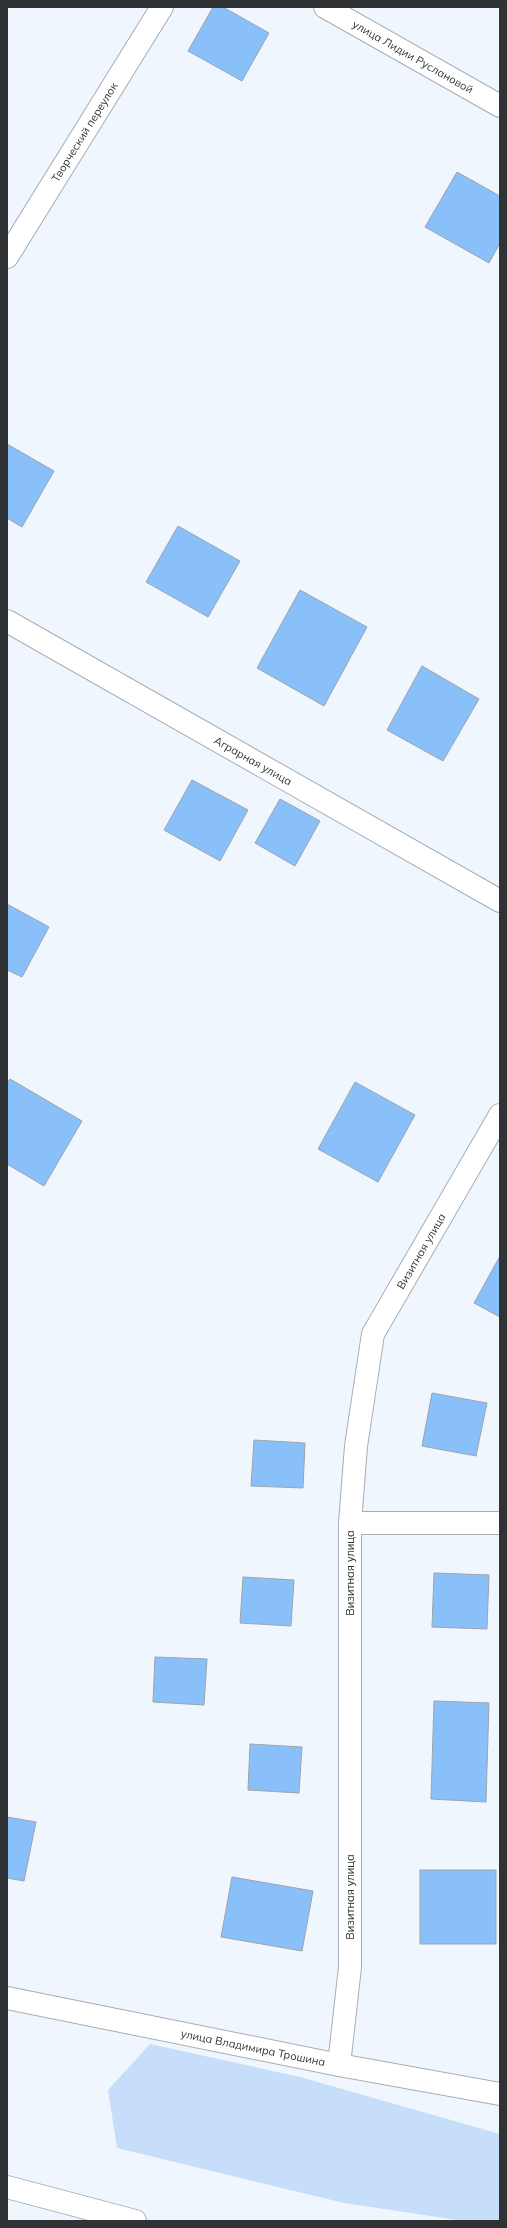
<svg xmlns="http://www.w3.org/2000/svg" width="507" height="2228" font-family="Mulish,sans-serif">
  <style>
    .green { fill: #c6def9 }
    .building { fill: #89c0fa; stroke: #9da4ab }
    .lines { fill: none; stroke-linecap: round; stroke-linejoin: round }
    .minor-casing { stroke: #a7aeb5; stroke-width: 24 }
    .secondary-casing { stroke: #a7aeb5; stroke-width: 24 }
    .minor { stroke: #fff; stroke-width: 22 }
    .secondary { stroke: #fff; stroke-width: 22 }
    .labels { text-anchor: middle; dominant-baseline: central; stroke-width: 3.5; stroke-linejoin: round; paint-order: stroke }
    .street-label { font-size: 11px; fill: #303336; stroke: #fff }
  </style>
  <rect width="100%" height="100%" fill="#eff6fe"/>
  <polygon class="green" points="150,2044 300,2077 500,2134 500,2221 464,2221 344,2203 117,2148 108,2090"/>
  <g class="building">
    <polygon points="213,7 223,7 269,33 242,81 188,51"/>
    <polygon points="457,172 500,196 500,243 489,263 425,227"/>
    <polygon points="7,444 54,471 22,527 7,518"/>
    <polygon points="178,526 240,561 208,617 146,582"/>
    <polygon points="300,590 367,627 324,706 257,668"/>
    <polygon points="422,666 479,699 443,761 387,730"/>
    <polygon points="192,780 248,810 220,861 164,830"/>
    <polygon points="280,799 320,821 295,866 255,843"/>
    <polygon points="7,904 49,927 22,977 7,970"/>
    <polygon points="10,1079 82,1121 44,1186 7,1164 7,1083"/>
    <polygon points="355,1082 415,1115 378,1182 318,1149"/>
    <polygon points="500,1256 500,1317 474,1303"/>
    <polygon points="432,1393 487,1403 476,1456 422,1446"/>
    <polygon points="254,1440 305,1443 303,1488 251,1486"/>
    <polygon points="434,1573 489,1575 487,1629 432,1627"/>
    <polygon points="243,1577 294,1580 291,1626 240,1623"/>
    <polygon points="155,1657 207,1659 204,1705 153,1702"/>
    <polygon points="434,1701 489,1703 486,1802 431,1799"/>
    <polygon points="250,1744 302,1747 299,1793 248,1790"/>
    <polygon points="7,1817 36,1822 24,1881 7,1878"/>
    <rect x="420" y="1870" width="76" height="74"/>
    <polygon points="232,1877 313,1891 302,1951 221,1937"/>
  </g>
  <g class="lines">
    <g class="minor-casing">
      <g id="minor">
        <path id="s1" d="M325,7L500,106"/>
        <path id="s2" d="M7,257L162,7"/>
        <path id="s3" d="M7,621L500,901"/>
        <polyline points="350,1523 500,1523"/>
        <path id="s4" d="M7,1998L339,2065L500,2094"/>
        <path id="s5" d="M339,2065L350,1967V1523L356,1446L373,1334L500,1115"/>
      </g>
    </g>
    <g class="secondary-casing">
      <polyline id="secondary" points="7,2187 135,2221"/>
    </g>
    <use href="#minor" class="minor"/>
    <use href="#secondary" class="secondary"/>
  </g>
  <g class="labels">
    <g class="street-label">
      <text stroke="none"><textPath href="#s1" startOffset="101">улица Лидии Руслановой</textPath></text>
      <text stroke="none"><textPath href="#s2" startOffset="147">Творческий переулок</textPath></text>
      <text stroke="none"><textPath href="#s3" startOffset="283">Аграрная улица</textPath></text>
      <text stroke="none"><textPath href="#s5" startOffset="829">Визитная улица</textPath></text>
      <text transform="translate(350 1573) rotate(-90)">Визитная улица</text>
      <text transform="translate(350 1897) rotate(-90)">Визитная улица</text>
      <text stroke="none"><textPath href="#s4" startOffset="251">улица Владимира Трошина</textPath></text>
    </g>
  </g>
  <rect width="507" height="2228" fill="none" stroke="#303336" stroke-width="16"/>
</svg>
